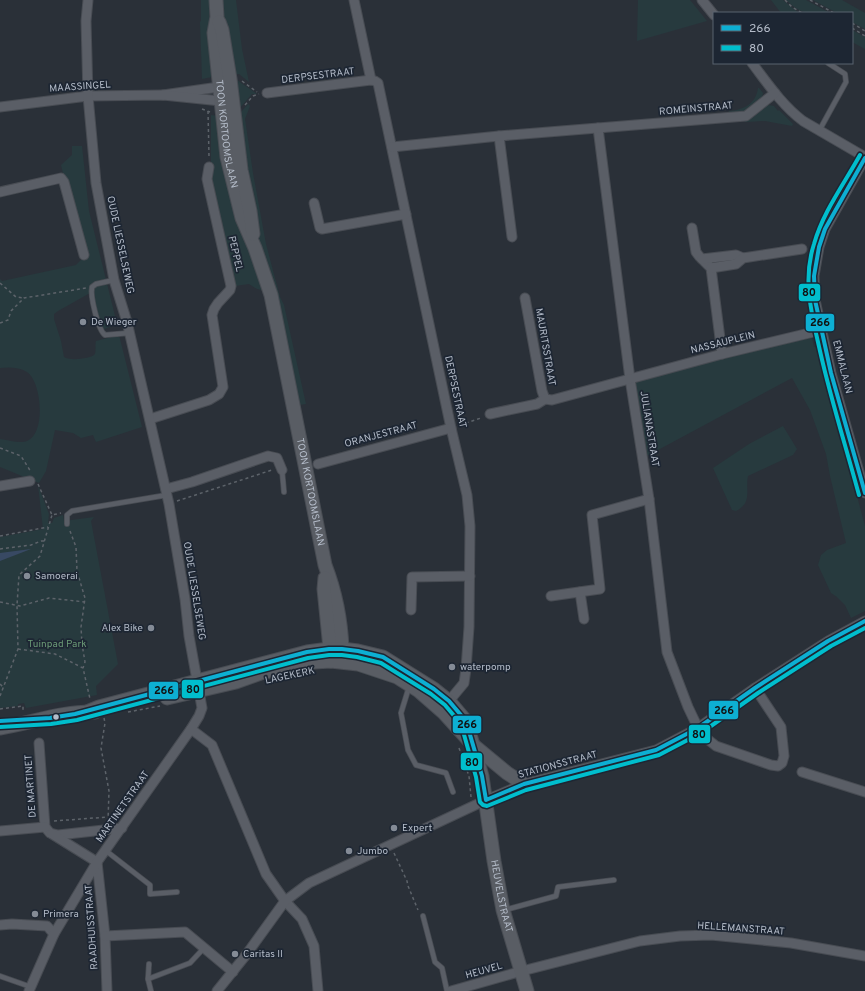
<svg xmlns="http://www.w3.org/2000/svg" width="865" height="991" font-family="Overpass,sans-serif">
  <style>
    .green { fill: #273a3e }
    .water { fill: #384963 }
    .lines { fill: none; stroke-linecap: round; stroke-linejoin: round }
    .lane-casing { stroke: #484c53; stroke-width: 6 }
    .street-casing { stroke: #484c53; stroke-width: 11 }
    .secondary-casing { stroke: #484c53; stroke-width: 15 }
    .path { stroke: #5d636a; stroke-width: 1.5; stroke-dasharray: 3 3; stroke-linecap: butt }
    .lane { stroke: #5a5e66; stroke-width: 4.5 }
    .street { stroke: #5a5e66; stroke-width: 9 }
    .secondary { stroke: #595d64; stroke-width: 13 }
    .bus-1-casing { stroke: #1d2633; stroke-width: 7 }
    .bus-2-casing { stroke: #1d2633; stroke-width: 7 }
    .bus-1 { stroke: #0dafd3; stroke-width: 4 }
    .bus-2 { stroke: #00becd; stroke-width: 4 }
    .poi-dot { fill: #848b96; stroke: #1d2633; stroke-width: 1.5 }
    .bus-dot { fill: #b4bcc9; stroke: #1d2633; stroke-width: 1.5 }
    .labels { text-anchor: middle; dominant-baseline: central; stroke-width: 3.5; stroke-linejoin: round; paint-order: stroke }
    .street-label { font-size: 10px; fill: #b4bcc9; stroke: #1d2633 }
    .poi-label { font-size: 10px; fill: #b4bcc9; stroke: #1d2633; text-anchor: start }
    .park-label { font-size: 10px; fill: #6b9a76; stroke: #1d2633 }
    .line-badge { stroke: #1d2633; stroke-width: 1.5 }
    .pale-badge-label { font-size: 11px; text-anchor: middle; font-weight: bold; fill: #111 }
  </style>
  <rect width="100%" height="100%" fill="#2a3038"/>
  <g class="green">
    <polygon points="201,0 209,0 209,22 214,73 212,77 202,79 200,22 201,21"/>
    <polygon points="222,0 236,0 242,49 249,82 239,74 232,75"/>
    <polygon points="638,0 690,0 707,21 637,41"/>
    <polygon points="771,0 783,0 799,13 781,13"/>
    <path d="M786,0H806L830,13C808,13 803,16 786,0Z"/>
    <polygon points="813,0 842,0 865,13 865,29 852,22 852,13 837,13"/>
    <polygon points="852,30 865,37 865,49 852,42"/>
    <polygon points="233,80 237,80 257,94 252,94 239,109"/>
    <path d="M758,88H759L763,93L762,98L744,112L729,113V111C743,110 756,104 758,88Z"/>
    <polygon points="248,104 250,106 245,119 253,173 266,244 280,297 284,305 306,404 299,405 255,223 238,113 241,112"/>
    <polygon points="768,105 774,106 778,111 779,110 793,124 792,126 765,121 745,122 745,120 752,118"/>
    <polygon points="211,115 218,116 240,224 262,290 257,289 249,284 235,286 208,179 211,167"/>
    <path d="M72,146H82L89,211L117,324L102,330L90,293L58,311L54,314V319L61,341L64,357C69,361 91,359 95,354C96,351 95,344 96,341L119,335L142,427L96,442L93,435L81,438L73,433L55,430L46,471L39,483L0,467V439C8,440 20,444 27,441C46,434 42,382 27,372C19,367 9,367 0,368V279L2,281L76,265L84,257L61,165L72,155Z"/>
    <polygon points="812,338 814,347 817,346 865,526 865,611 851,618 845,605 837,597 831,593 818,565 821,555 827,550 846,543 830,476 826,454 810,410 792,378 645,457 635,385 637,381 731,355"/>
    <path d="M783,426L797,449L793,455L748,476C745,489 753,503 736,511L732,510L713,468L749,444Z"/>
    <polygon points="38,485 49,514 48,523 52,523 54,518 63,515 64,521 94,517 91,521 118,664 96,686 97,695 26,708 24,703 18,704 18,706 0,708 0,537 43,529"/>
  </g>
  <polygon class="water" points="31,549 0,561 0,553"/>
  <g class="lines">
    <g class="lane-casing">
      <g id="lane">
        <polyline points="819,131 846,82 845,74 828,63"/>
        <path d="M114,280L96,284L92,287C90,296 98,330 105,335L129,333"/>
        <polyline points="282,470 284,492"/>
        <polyline points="67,524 67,515 72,511 167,495"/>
        <polyline points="409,687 401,713 408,750 416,765 446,773 453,792"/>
        <polyline points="105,850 150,885 150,894 177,892"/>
        <polyline points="505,910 556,896 558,887 614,880"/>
        <polyline points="423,916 435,962 442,968 447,991"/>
        <polyline points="149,964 148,979 151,991"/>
        <polyline points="0,976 31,987"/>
        <polyline points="148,979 190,963 204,948"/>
      </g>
    </g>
    <g class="street-casing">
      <g id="street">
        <polyline points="354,0 371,80"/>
        <polyline points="702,0 714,15"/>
        <path d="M752,63C768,84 782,105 803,121L865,157"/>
        <polyline points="267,93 371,80 375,81 378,83 451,428 467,495 470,526 469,627 466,669 464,683 449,701"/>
        <polyline points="163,95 219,87 224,90"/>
        <polyline points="0,107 88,96 163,95 221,101 225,98"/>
        <polyline points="598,128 630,379 649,499 667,652 688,707 698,728 706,738 716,746 771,765 778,766 782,763 784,756 781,727 755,688"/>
        <polyline points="499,136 512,237"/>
        <polyline points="392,147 499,136 746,116 775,93"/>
        <polyline points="865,158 825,229 819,247 814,276 815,300 831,373 865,493"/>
        <polyline points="0,192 61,178 64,182 84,255"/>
        <polyline points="314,203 320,228 322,229 406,214"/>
        <polyline points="692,228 696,252 699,256 711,268 722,354"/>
        <polyline points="702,259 736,255 743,258"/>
        <polyline points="711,268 736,264 743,258 802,249"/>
        <polyline points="525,298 542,391 545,399 552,400 722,354 822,330"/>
        <polyline points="490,414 537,404 545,399"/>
        <polyline points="150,419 209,400 219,394 223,387 212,315 214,309 218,303 230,290 231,286 207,179 209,167"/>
        <polyline points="318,464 451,428"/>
        <polyline points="0,486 30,481"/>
        <polyline points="166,489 192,482 268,456 277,458 282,470"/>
        <polyline points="580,592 584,619"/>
        <polyline points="551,596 600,589 592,515 649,499"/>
        <polyline points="411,610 412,577 470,576"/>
        <polyline points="191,729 212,745 266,874 285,901 302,919 314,946 318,991"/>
        <polyline points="39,743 45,827"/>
        <polyline points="802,772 865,792"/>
        <polyline points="45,827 50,833 58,835 122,828"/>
        <polyline points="0,831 45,827"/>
        <polyline points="52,834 97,862"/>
        <polyline points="97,862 105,936 107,991"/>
        <polyline points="0,925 12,924 47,926 54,934"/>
        <polyline points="105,936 185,932 233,972"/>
        <polyline points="29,991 54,934 97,862 191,729 199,716 202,708 189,636 185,599 169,504 127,322 114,280 96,183 88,96 86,21 88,0"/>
        <polyline points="217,991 246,955 285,901 309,883 486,800 524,784 656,750 698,728 755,688 828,641 865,621"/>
        <polyline points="451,991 522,971 640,941 680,936 711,935 791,943 865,956"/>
      </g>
    </g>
    <g class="secondary-casing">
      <g id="secondary">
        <path id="s1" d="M216,0L217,17L214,33L227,157L242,218L255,248L271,295L325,565C335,591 341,621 342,649L331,661"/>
        <polyline points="219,22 222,30 230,79 241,170 250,211 253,234"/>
        <polyline points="325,578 324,589 331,658"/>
        <polyline points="167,698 236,682 261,673 314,662 331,661 358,664 397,677 419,691 443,712 472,744 507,773 524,784"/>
        <path id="s2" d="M87,712L99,707L307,652L329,649H342L358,651L383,657L434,689L449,701L466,721L482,776L494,861L503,910L527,991"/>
        <path d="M0,728C31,723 63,711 95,712"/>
      </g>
    </g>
    <g class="path">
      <polyline points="785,0 792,7 802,13"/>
      <polyline points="810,0 834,13"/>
      <polyline points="852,23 865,31"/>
      <polyline points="852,28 865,36"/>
      <polyline points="242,81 257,92"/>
      <polyline points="245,105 253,96 259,94"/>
      <polyline points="202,109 210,112"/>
      <polyline points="208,111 209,157"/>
      <polyline points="0,283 16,297 24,298"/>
      <polyline points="0,323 8,320 11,311 24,298 86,288"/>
      <polyline points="460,425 481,418"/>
      <polyline points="0,448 21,456 31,472"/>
      <polyline points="38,484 52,515 61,513"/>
      <polyline points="177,501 272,470"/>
      <polyline points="70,531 76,547 77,571 85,598 81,627 82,644 85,662 83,668"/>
      <polyline points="0,536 48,527"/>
      <polyline points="0,549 31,545 41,541 44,541"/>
      <polyline points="0,602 20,606 49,598 85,602"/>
      <polyline points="18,649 55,654 83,668 90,699"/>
      <polyline points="0,684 4,688"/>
      <polyline points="0,696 18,649 17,605 19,575 40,556 52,515"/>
      <polyline points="0,709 23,706 23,712"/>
      <polyline points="128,712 160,706"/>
      <polyline points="104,718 105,723 101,748 109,791 108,821"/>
      <polyline points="459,748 469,776 471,797"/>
      <polyline points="54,821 108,817"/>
      <polyline points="394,853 407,881 408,886 418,910"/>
    </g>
    <use href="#lane" class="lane"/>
    <use href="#street" class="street"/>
    <use href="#secondary" class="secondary"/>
    <g class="bus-1-casing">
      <g id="bus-1">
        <polyline points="865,158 825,229 819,247 814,276 815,300 831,373 865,493"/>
        <polyline points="0,721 50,718 75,714 307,652 329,649 342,649 358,651 383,657 434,689 449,701 466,721 482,776 486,800 524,784 656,750 698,728 755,688 828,641 865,621"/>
      </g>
    </g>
    <g class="bus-2-casing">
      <g id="bus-2">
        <path d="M859,495C846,447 831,400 820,351C812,315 802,281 814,244C823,212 844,184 860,155"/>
        <polyline points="0,727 51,724 77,720 308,658 329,655 342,655 357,657 381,663 431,694 445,705 461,724 476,777 480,802 483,805 487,806 526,790 659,755 701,733 758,693 831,646 865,628"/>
      </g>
    </g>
    <use href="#bus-1" class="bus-1"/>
    <use href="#bus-2" class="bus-2"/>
  </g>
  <g class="poi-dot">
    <circle cx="83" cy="322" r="4"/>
    <circle cx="27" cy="576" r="4"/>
    <circle cx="151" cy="628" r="4"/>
    <circle cx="452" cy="667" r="4"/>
    <circle cx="394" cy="828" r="4"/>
    <circle cx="349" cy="851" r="4"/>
    <circle cx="35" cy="914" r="4"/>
    <circle cx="235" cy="954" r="4"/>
  </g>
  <circle class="bus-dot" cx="56" cy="717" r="3.5"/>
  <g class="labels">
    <g class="street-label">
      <text transform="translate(318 76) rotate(-7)">DERPSESTRAAT</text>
      <text transform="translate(80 87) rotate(-4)">MAASSINGEL</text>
      <text transform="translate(696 109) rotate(-5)">ROMEINSTRAAT</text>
      <text stroke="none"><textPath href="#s1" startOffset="135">TOON KORTOOMSLAAN</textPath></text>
      <text transform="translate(120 245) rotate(78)">OUDE LIESSELSEWEG</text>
      <text transform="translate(235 254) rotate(77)">PEPPEL</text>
      <text transform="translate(723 343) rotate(-14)">NASSAUPLEIN</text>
      <text transform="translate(545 347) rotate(80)">MAURITSSTRAAT</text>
      <text transform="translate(842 367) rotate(76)">EMMALAAN</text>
      <text transform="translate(455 392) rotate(78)">DERPSESTRAAT</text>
      <text transform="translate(649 429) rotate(81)">JULIANASTRAAT</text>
      <text transform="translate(381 435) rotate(-15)">ORANJESTRAAT</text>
      <text stroke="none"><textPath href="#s1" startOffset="504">TOON KORTOOMSLAAN</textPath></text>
      <text transform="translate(194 591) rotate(81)">OUDE LIESSELSEWEG</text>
      <text transform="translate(290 676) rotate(-12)">LAGEKERK</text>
      <text transform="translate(558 765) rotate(-15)">STATIONSSTRAAT</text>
      <text transform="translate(31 786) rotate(-94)">DE MARTINET</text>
      <text transform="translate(123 807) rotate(-55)">MARTINETSTRAAT</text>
      <text stroke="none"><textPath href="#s2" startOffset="590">HEUVELSTRAAT</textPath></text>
      <text transform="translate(92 927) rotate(-94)">RAADHUISSTRAAT</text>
      <text transform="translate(741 929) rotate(4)">HELLEMANSTRAAT</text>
      <text transform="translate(484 971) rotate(-16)">HEUVEL</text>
    </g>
    <g class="poi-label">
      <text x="91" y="322">De Wieger</text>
      <text x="35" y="576">Samoerai</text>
      <text x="143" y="628" text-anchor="end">Alex Bike</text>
      <text x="460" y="667">waterpomp</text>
      <text x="402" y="828">Expert</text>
      <text x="357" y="851">Jumbo</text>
      <text x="43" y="914">Primera</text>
      <text x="243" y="954">Caritas II</text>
    </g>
    <g class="park-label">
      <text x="57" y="644">Tuinpad Park</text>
    </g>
  </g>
  <g class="line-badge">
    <rect x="798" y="283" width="23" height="19" rx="4" fill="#00becd"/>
    <rect x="805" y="313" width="30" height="19" rx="4" fill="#0dafd3"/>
    <rect x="181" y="679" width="23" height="20" rx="4" fill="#00becd"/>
    <rect x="148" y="681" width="31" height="19" rx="4" fill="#0dafd3"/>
    <rect x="708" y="700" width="31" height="20" rx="4" fill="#0dafd3"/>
    <rect x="452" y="715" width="30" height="19" rx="4" fill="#0dafd3"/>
    <rect x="688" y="724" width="23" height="20" rx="4" fill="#00becd"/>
    <rect x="460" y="752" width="23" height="19" rx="4" fill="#00becd"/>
  </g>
  <g class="pale-badge-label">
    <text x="809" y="296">80</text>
    <text x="820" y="326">266</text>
    <text x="193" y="693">80</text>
    <text x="164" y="694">266</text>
    <text x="724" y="714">266</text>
    <text x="467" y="728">266</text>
    <text x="699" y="738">80</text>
    <text x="472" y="766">80</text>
  </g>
  <rect x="713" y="12" width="140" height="52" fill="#1d2633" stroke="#59626f"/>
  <rect x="721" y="25" width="20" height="6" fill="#0dafd3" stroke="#59626f"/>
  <text x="749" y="32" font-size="12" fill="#b4bcc9">266</text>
  <rect x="721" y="45" width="20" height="6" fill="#00becd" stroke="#59626f"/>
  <text x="749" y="52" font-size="12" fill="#b4bcc9">80</text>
</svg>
